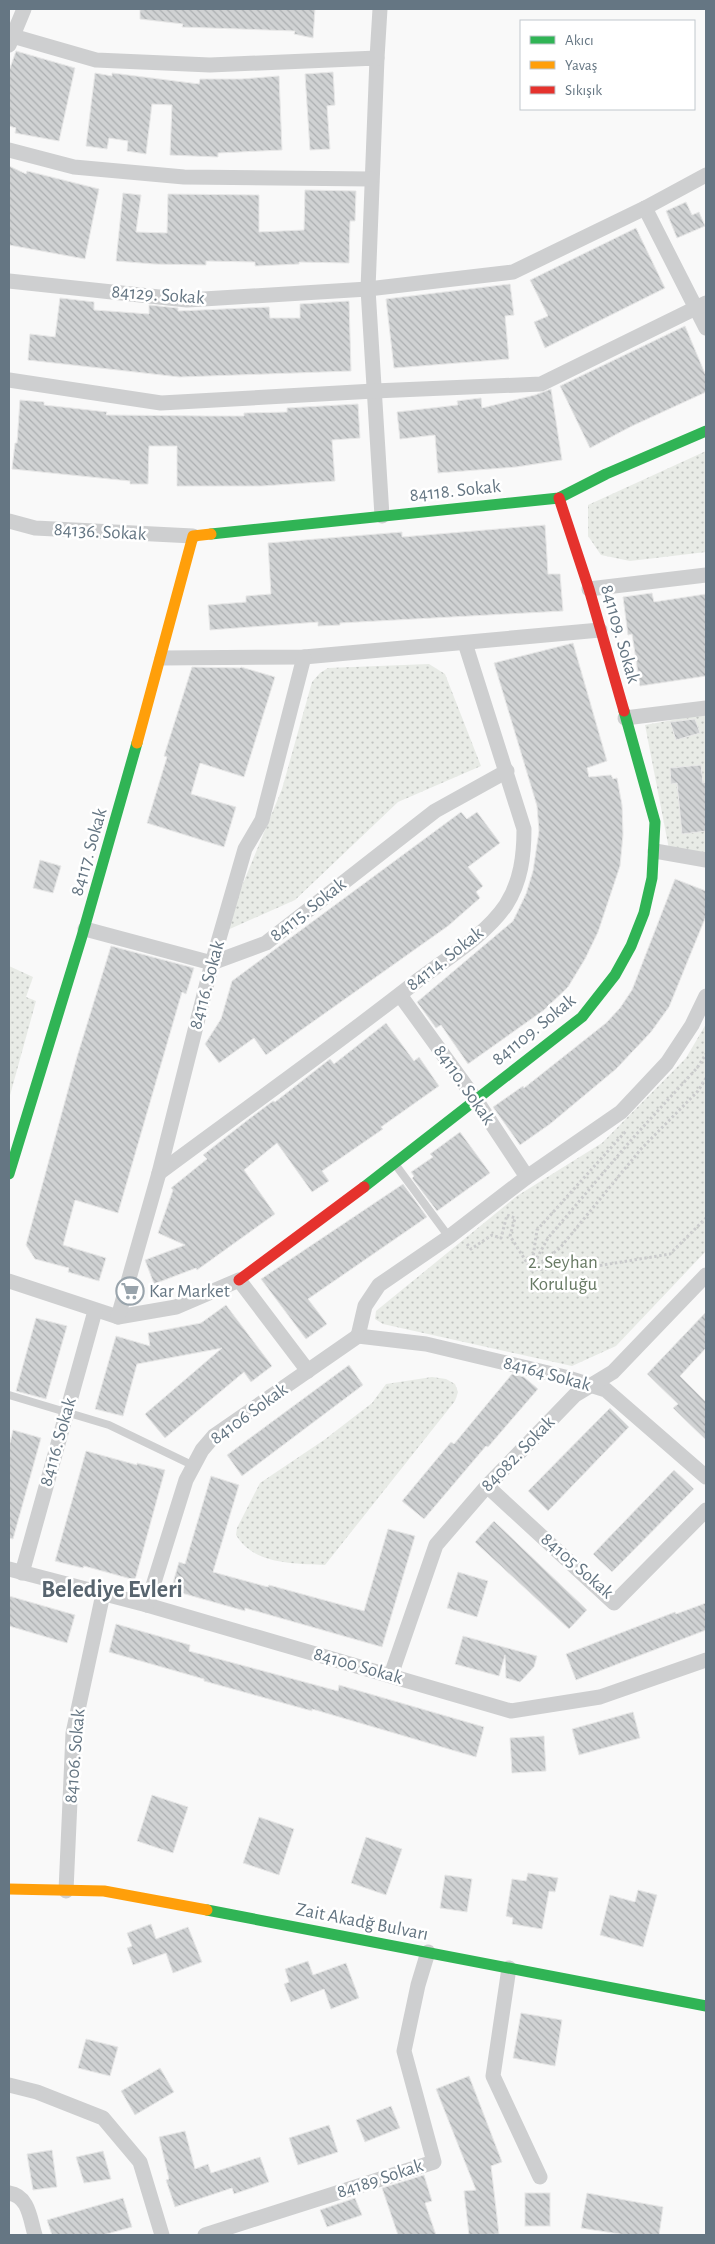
<svg xmlns="http://www.w3.org/2000/svg" width="715" height="2244" font-family="'Alegreya Sans',sans-serif">
  <style>
    .park { fill: url(#park-dots) }
    .building { fill: url(#building-back-hatch); stroke: #e8e8e8 }
    .lines { fill: none; stroke-linecap: round; stroke-linejoin: round }
    .path { stroke: #cbcccd; stroke-width: 3; stroke-dasharray: 2.5 2.5; stroke-linecap: butt }
    .lane { stroke: #cecfd0; stroke-width: 8 }
    .street { stroke: #cecfd0; stroke-width: 15 }
    .fast { stroke: #30b455; stroke-width: 11 }
    .slow { stroke: #ff9f0a; stroke-width: 11 }
    .jam { stroke: #e5322d; stroke-width: 11 }
    .labels { text-anchor: middle; dominant-baseline: central; stroke-width: 5; stroke-linejoin: round; paint-order: stroke }
    .street-label { font-size: 19px; fill: #657683; stroke: #fff }
    .park-label { font-size: 19px; fill: #687a64; stroke: #fff }
    .poi-label { font-size: 19px; fill: #657683; stroke: #fff; text-anchor: start }
    .district-label { font-size: 24px; font-weight: bold; fill: #57646e; stroke: #fff }
  </style>
  <defs>
    <pattern id="park-dots" width="8" height="8" patternUnits="userSpaceOnUse" patternTransform="scale(1.25)"><rect width="8" height="8" fill="#e8ebe6"/><path d="M2 2h.1M6 6h.1" fill="none" stroke="#c0c3c0" stroke-width="1.8" stroke-linecap="round"/></pattern>
    <pattern id="building-back-hatch" width="6" height="6" patternUnits="userSpaceOnUse" patternTransform="scale(1.25)"><rect width="6" height="6" fill="#d0d2d3"/><path d="M-1 5l2 2M0 0l6 6M5-1l2 2" fill="none" stroke="#acafb1"/></pattern>
  </defs>
  <rect width="100%" height="100%" fill="#f9f9f9"/>
  <g class="park">
    <polygon points="706,451 706,552 630,561 601,555 588,536 588,505"/>
    <polygon points="429,664 445,674 481,766 398,802 295,900 223,932 282,789 312,682 320,673 328,668"/>
    <polygon points="706,714 706,853 669,849 645,725"/>
    <polygon points="9,966 33,977 26,997 36,1001 9,1099"/>
    <polygon points="706,1024 706,1251 616,1346 572,1366 383,1324 375,1319 376,1311 517,1196 602,1143 686,1058"/>
    <path d="M432,1377L446,1379L455,1384L458,1392L455,1401L325,1565C293,1563 254,1565 236,1535L237,1528L260,1483L324,1440L372,1403L386,1384Z"/>
  </g>
  <g class="building">
    <polygon points="140,9 315,9 313,38 294,34 295,31 182,27 183,24 140,19"/>
    <polygon points="16,51 75,68 59,141 15,133 16,128 9,126 9,71"/>
    <polygon points="333,72 335,105 327,106 330,149 310,150 305,74"/>
    <polygon points="95,73 112,76 112,73 199,84 200,79 242,79 279,76 282,150 218,153 218,157 170,155 172,105 152,104 146,154 127,151 128,141 109,138 107,149 86,146"/>
    <polygon points="9,166 26,174 27,171 99,189 85,259 9,245"/>
    <polygon points="305,190 356,191 355,221 350,221 349,263 299,262 299,264 255,266 255,262 206,261 206,265 154,264 116,261 123,193 141,195 136,232 167,233 168,194 259,195 259,232 304,230"/>
    <polygon points="686,202 692,215 699,212 705,226 677,238 666,211"/>
    <polygon points="636,228 665,288 545,348 534,322 548,316 530,280"/>
    <polygon points="510,284 514,315 505,316 509,359 394,368 386,299"/>
    <polygon points="60,298 94,302 94,310 149,314 149,305 178,308 178,311 269,307 270,318 300,318 300,304 349,301 351,371 180,377 28,360 30,334 55,337"/>
    <polygon points="685,326 706,376 706,392 632,426 590,448 560,386"/>
    <polygon points="551,389 562,460 516,467 438,473 435,435 400,439 397,412 458,405 457,401 481,398 482,408 535,395"/>
    <polygon points="20,400 44,402 44,405 107,412 106,415 205,416 244,416 244,413 287,412 287,408 358,404 360,438 332,440 335,481 262,486 177,486 177,446 149,446 148,484 130,484 130,481 12,469 15,443 17,443"/>
    <polygon points="545,525 548,574 560,574 563,611 340,623 340,625 318,626 318,622 210,630 208,605 246,602 246,596 271,594 268,543 402,532 402,537"/>
    <polygon points="652,593 654,602 706,594 706,676 640,686 632,634 628,635 623,597"/>
    <polygon points="573,643 607,761 587,768 589,777 611,775 613,779 617,778 622,805 623,835 620,866 598,932 585,959 568,987 544,1010 468,1064 441,1025 436,1028 417,1002 513,921 526,894 533,871 539,831 537,806 494,663"/>
    <polygon points="192,667 240,668 241,667 275,677 244,777 200,763 191,794 236,807 224,847 147,823 167,757 164,756"/>
    <polygon points="695,719 700,733 676,740 670,722"/>
    <polygon points="701,765 703,783 706,782 706,831 682,834 677,783 671,784 670,768"/>
    <polygon points="461,812 467,819 477,812 500,843 468,867 483,886 476,892 480,898 448,926 266,1055 254,1038 219,1063 205,1044 221,1019 232,981"/>
    <polygon points="40,860 61,866 53,893 33,888"/>
    <polygon points="675,879 706,891 706,916 669,1007 651,1032 616,1069 550,1124 520,1145 493,1107 523,1086 524,1088 606,1023 620,1008 632,990"/>
    <polygon points="111,946 194,968 186,994 182,992 118,1213 75,1200 63,1245 106,1258 99,1281 68,1272 69,1268 35,1259 26,1245 77,1057"/>
    <polygon points="386,1023 414,1061 419,1057 439,1086 381,1127 383,1129 322,1171 329,1181 312,1192 277,1143 244,1170 275,1214 197,1270 196,1268 154,1284 145,1260 185,1245 158,1233 173,1190 171,1188 207,1159 203,1155 249,1119 273,1101 275,1102 330,1059 334,1064"/>
    <polygon points="460,1132 490,1173 437,1211 412,1178 414,1176 411,1172 433,1157 430,1154"/>
    <polygon points="403,1184 427,1217 308,1299 327,1324 306,1339 261,1279"/>
    <polygon points="226,1305 272,1366 251,1382 244,1372 165,1438 145,1414 222,1348 137,1364 123,1416 95,1409 116,1336 150,1346 148,1333 201,1323"/>
    <polygon points="706,1312 706,1348 680,1376 706,1402 706,1440 673,1408 678,1404 647,1374"/>
    <polygon points="36,1318 67,1326 46,1399 16,1391"/>
    <polygon points="349,1365 363,1385 242,1476 227,1455"/>
    <polygon points="512,1374 524,1377 538,1389 488,1447 486,1446 424,1519 402,1501 451,1442 454,1444"/>
    <polygon points="610,1408 629,1427 548,1511 528,1491"/>
    <polygon points="13,1430 41,1438 13,1539 9,1538 9,1447"/>
    <polygon points="86,1451 137,1465 137,1463 165,1470 135,1580 84,1566 83,1568 55,1561"/>
    <polygon points="674,1470 694,1489 612,1572 593,1554"/>
    <polygon points="211,1476 239,1485 213,1572 268,1587 269,1585 364,1611 388,1529 415,1536 382,1647 245,1608 245,1611 171,1590 179,1562 185,1564"/>
    <polygon points="494,1521 587,1610 569,1629 475,1542"/>
    <polygon points="458,1572 488,1581 477,1617 447,1608"/>
    <polygon points="9,1596 75,1615 67,1643 9,1626"/>
    <polygon points="706,1603 706,1630 576,1680 566,1654 675,1612 676,1614"/>
    <polygon points="116,1624 190,1645 189,1651 338,1691 339,1685 484,1727 476,1757 312,1709 312,1711 204,1681 204,1679 109,1652"/>
    <polygon points="463,1636 537,1656 534,1667 520,1682 506,1678 505,1655 499,1676 455,1664"/>
    <polygon points="633,1712 640,1738 579,1755 572,1729"/>
    <polygon points="544,1736 546,1771 512,1773 510,1738"/>
    <polygon points="152,1795 188,1807 173,1853 137,1841"/>
    <polygon points="259,1817 294,1829 279,1875 243,1863"/>
    <polygon points="366,1837 402,1849 386,1895 351,1883"/>
    <polygon points="528,1873 558,1878 555,1892 549,1891 542,1929 512,1924 513,1918 506,1916 512,1879 526,1881"/>
    <polygon points="445,1875 472,1879 467,1912 440,1908"/>
    <polygon points="638,1890 657,1895 643,1947 600,1935 610,1895 635,1902"/>
    <polygon points="151,1924 156,1939 188,1927 202,1962 173,1973 166,1953 133,1965 127,1948 132,1946 127,1933"/>
    <polygon points="308,1961 313,1975 346,1963 359,1998 331,2009 324,1989 291,2002 284,1984 289,1982 285,1969"/>
    <polygon points="521,2013 562,2020 555,2066 513,2058"/>
    <polygon points="86,2039 118,2047 110,2076 78,2068"/>
    <polygon points="160,2068 174,2092 135,2115 121,2091"/>
    <polygon points="469,2076 502,2162 491,2166 499,2234 469,2235 464,2191 476,2190 436,2089"/>
    <polygon points="391,2106 400,2128 365,2142 356,2120"/>
    <polygon points="329,2125 338,2152 298,2165 289,2138"/>
    <polygon points="185,2131 195,2169 208,2164 211,2173 260,2157 269,2182 234,2194 232,2188 175,2207 166,2180 169,2179 159,2137"/>
    <polygon points="52,2150 57,2187 33,2190 27,2154"/>
    <polygon points="103,2151 111,2179 84,2183 76,2157"/>
    <polygon points="424,2175 432,2201 425,2203 436,2235 398,2235 382,2188"/>
    <rect x="525" y="2193" width="25" height="33"/>
    <polygon points="587,2193 663,2207 659,2235 626,2235 581,2228"/>
    <polygon points="123,2198 132,2227 103,2235 52,2235 47,2220"/>
    <polygon points="355,2198 362,2215 327,2227 320,2210"/>
  </g>
  <g class="lines">
    <g class="path">
      <polyline points="706,1078 698,1091 641,1149 560,1248 531,1270 597,1266 670,1254 706,1218"/>
      <polyline points="467,1244 471,1249 492,1235 501,1238 507,1215 515,1218 510,1236 531,1269"/>
      <polyline points="532,1267 548,1238 632,1139 697,1068 706,1054"/>
      <polyline points="531,1270 537,1230 626,1131"/>
    </g>
    <g class="lane">
      <polyline points="395,1164 449,1237"/>
      <polyline points="9,1395 109,1425 192,1465"/>
    </g>
    <g class="street">
      <polyline points="9,35 96,60 210,65 377,58 368,289 382,516"/>
      <polyline points="9,45 24,9"/>
      <polyline points="377,58 380,9"/>
      <polyline points="9,150 74,167 184,177 371,179"/>
      <polyline points="645,208 706,328"/>
      <polyline points="9,281 187,300 368,289 513,272 645,208 706,175"/>
      <polyline points="9,380 161,403 374,391 541,384 706,303"/>
      <polyline points="9,521 35,528 193,536"/>
      <polyline points="589,589 706,575"/>
      <polyline points="162,658 304,657 600,630"/>
      <polyline points="625,718 706,708"/>
      <polyline points="655,851 706,860"/>
      <polyline points="85,929 212,963 266,943 435,811 507,771"/>
      <polyline points="400,995 476,1100 527,1177"/>
      <path d="M159,1173C245,1109 333,1047 417,981C447,958 485,936 506,905C521,881 524,856 524,829L465,643"/>
      <polyline points="9,1281 118,1317 176,1307 239,1280 308,1371"/>
      <polyline points="118,1317 159,1173 212,963 245,849 262,820 304,657"/>
      <polyline points="358,1336 365,1306 379,1285 449,1237 527,1177 621,1112 667,1063 692,1025 706,996"/>
      <polyline points="358,1336 426,1344 565,1377 606,1390 706,1477"/>
      <polyline points="487,1486 614,1603 706,1510"/>
      <polyline points="9,1569 147,1605 511,1711 600,1697 706,1660"/>
      <polyline points="22,1573 95,1311"/>
      <polyline points="147,1605 186,1480 202,1450 214,1436 358,1336"/>
      <polyline points="391,1675 436,1545 487,1486 575,1395 613,1372 706,1275"/>
      <polyline points="66,1891 73,1733 103,1594"/>
      <polyline points="509,1968 493,2076 540,2177"/>
      <polyline points="9,2085 37,2092 103,2118 140,2162 162,2235"/>
      <path d="M9,2193C29,2196 30,2219 35,2235"/>
      <polyline points="205,2235 434,2162 404,2051 418,1985 428,1952"/>
    </g>
    <g class="fast">
      <polyline points="211,534 559,498 606,474 706,431"/>
      <polyline points="9,1174 82,936 137,743"/>
      <polyline points="364,1187 582,1017 615,975 631,946 644,913 652,878 655,822 624,711"/>
      <polyline points="207,1910 706,2006"/>
    </g>
    <g class="slow">
      <polyline points="137,743 193,536 211,534"/>
      <polyline points="9,1889 104,1891 207,1910"/>
    </g>
    <g class="jam">
      <polyline points="559,498 589,589 624,711"/>
      <polyline points="239,1280 364,1187"/>
    </g>
  </g>
  <defs>
    <g id="supermarket-ring" transform="scale(1.4375)"><circle r="9.5" fill="#fff" stroke="#99a4ac" stroke-width="1.5"/><path d="M-6-5.5h2.5l.6 2H6L4.5 2H-2.5L-4.4-4H-6ZM-1.5 3.2a1.3 1.3 0 1 0 .1 0ZM3 3.2a1.3 1.3 0 1 0 .1 0Z" fill="#99a4ac"/></g>
  </defs>
  <g fill-rule="evenodd">
    <use href="#supermarket-ring" x="130" y="1291"/>
  </g>
  <g class="labels">
    <g class="street-label">
      <text transform="translate(158 295) rotate(4)">84129. Sokak</text>
      <text transform="translate(455 491) rotate(-6)">84118. Sokak</text>
      <text transform="translate(100 532) rotate(3)">84136. Sokak</text>
      <text transform="translate(620 634) rotate(74)">841109. Sokak</text>
      <text transform="translate(89 852) rotate(-74)">84117. Sokak</text>
      <text transform="translate(308 910) rotate(-38)">84115. Sokak</text>
      <text transform="translate(445 959) rotate(-38)">84114. Sokak</text>
      <text transform="translate(207 985) rotate(-75)">84116. Sokak</text>
      <text transform="translate(534 1030) rotate(-39)">841109. Sokak</text>
      <text transform="translate(464 1085) rotate(55)">84110. Sokak</text>
      <text transform="translate(547 1374) rotate(15)">84164 Sokak</text>
      <text transform="translate(249 1414) rotate(-36)">84106 Sokak</text>
      <text transform="translate(58 1442) rotate(-74)">84116. Sokak</text>
      <text transform="translate(518 1454) rotate(-46)">84082. Sokak</text>
      <text transform="translate(577 1566) rotate(41)">84105 Sokak</text>
      <text transform="translate(358 1666) rotate(16)">84100 Sokak</text>
      <text transform="translate(75 1756) rotate(-85)">84106. Sokak</text>
      <text transform="translate(362 1922) rotate(11)">Zait Akadğ Bulvarı</text>
      <text transform="translate(380 2179) rotate(-18)">84189 Sokak</text>
    </g>
    <g class="park-label">
      <text x="563" y="1262">2. Seyhan<tspan x="563" dy="22">Koruluğu</tspan></text>
    </g>
    <g class="poi-label">
      <text x="149" y="1291">Kar Market</text>
    </g>
    <g class="district-label">
      <text x="112" y="1590">Belediye Evleri</text>
    </g>
  </g>
  <rect width="715" height="2244" fill="none" stroke="#657683" stroke-width="20"/>
  <rect x="520" y="20" width="175" height="90" fill="#ffffff" stroke="#c1c8cd"/>
  <rect x="530" y="36" width="25" height="8" fill="#30b455" stroke="#c1c8cd"/>
  <text x="565" y="45" font-size="15" fill="#657683">Akıcı</text>
  <rect x="530" y="61" width="25" height="8" fill="#ff9f0a" stroke="#c1c8cd"/>
  <text x="565" y="70" font-size="15" fill="#657683">Yavaş</text>
  <rect x="530" y="86" width="25" height="8" fill="#e5322d" stroke="#c1c8cd"/>
  <text x="565" y="95" font-size="15" fill="#657683">Sıkışık</text>
</svg>
